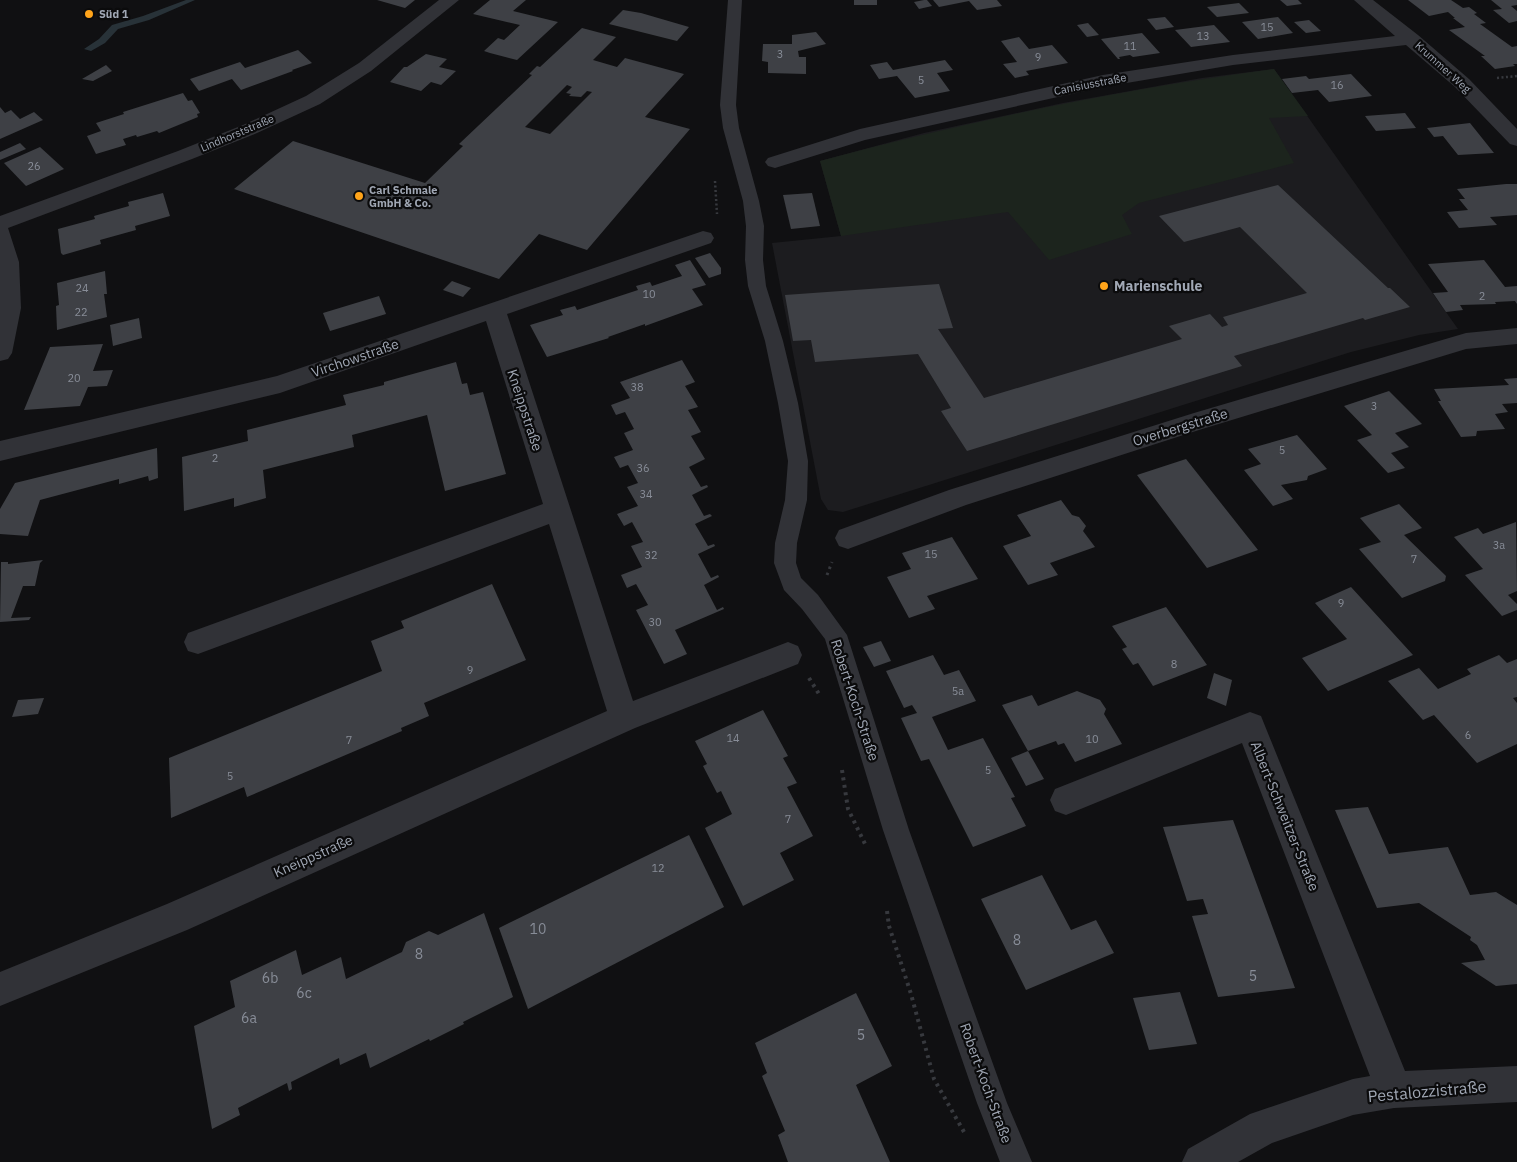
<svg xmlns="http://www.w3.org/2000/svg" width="1517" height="1162" font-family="'IBM Plex Sans',sans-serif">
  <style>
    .built { fill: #1c1c1f }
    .green { fill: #1c241d }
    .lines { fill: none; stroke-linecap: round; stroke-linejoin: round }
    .stream { fill: #283238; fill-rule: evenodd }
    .building { fill: #3e4045; fill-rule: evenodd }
    .path-far2 { stroke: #37393e; stroke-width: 2.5; stroke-dasharray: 2 2.5; stroke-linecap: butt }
    .path-far1 { stroke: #37393e; stroke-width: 3; stroke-dasharray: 2.5 4; stroke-linecap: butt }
    .path { stroke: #37393e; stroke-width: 4; stroke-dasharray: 3 4.5; stroke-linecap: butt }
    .service { fill: #313237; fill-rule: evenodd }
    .minor { fill: #313237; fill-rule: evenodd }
    .poi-dot { fill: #ffa41a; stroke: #0b0b0c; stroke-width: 2 }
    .labels { text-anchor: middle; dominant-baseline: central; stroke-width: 4.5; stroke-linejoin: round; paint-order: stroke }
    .far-poi-label { font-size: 11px; font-weight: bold; fill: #a0a7b4; stroke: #0b0b0c; text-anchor: start }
    .number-label { font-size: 11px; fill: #888d98 }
    .far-street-label { font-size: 11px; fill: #a0a7b4; stroke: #0b0b0c }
    .poi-label { font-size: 14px; font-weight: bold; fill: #a0a7b4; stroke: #0b0b0c; text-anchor: start }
    .street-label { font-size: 14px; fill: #a0a7b4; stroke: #0b0b0c }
    .near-number-label { font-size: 14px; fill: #888d98 }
    .near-street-label { font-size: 16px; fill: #a0a7b4; stroke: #0b0b0c }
  </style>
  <rect width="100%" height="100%" fill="#101012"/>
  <polygon class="built" points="1274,69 1458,329 1419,335 1351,352 843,512 828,510 821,499 772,243 841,236 820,161 924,133 1063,103 1202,78"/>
  <path class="green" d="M1274,69L1308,116L1269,118L1294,163L1139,203L1122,215L1132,234L1049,260L1008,212L841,236L820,161C970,121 1120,89 1274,69Z"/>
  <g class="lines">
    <polygon class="stream" points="186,0 195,0 149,20 118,29 105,43 91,51 84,49 99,39 112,25 143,16"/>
  </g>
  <g class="building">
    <polygon points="377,0 415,0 405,8"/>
    <polygon points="490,0 526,0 513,11 558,22 517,60 490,53 484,51 498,38 504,40 520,25 473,14"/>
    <rect x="854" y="0" width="23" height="5"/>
    <polygon points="924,0 927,0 932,6 919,9 914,2"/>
    <polygon points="933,0 997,0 1002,6 977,10 969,1 939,7"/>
    <polygon points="1280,0 1298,0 1302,4 1287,6"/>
    <polygon points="1408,0 1451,0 1463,8 1469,7 1477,13 1474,14 1486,23 1480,24 1512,47 1517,46 1517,64 1513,64 1515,66 1495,69 1481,56 1485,56 1449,30 1465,27 1453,18 1455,18 1448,12 1429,16"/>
    <polygon points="1491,0 1517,0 1517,5 1511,6 1517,11 1517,21 1509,23 1493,10 1502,9"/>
    <polygon points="1239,3 1249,13 1217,17 1207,7"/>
    <polygon points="623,10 641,13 689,27 677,41 609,24"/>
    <polygon points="1165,17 1174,27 1156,30 1147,19"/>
    <polygon points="1278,17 1293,33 1258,39 1242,22"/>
    <polygon points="1309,20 1321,31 1306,33 1294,22"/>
    <polygon points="1088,23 1099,35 1087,37 1077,25"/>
    <polygon points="1214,25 1230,42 1191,47 1175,30"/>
    <path d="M582,28L616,37L593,60L617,67L625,58L684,74L645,117L690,129L587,250L539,234L499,279L234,189L293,141L425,183L463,146L459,144L532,75L529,74L537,66L540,67ZM567,85L572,87L566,93L571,94L569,96L581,97L587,91L592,92L550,134L525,127Z"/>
    <polygon points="816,32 826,44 798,51 799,57 806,57 806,74 768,73 768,62 762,61 763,44 792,44 792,35"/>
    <polygon points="1142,33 1160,53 1133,57 1130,55 1119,57 1120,59 1118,59 1101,39"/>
    <polygon points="1019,37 1029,49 1052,45 1068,63 1026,71 1029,75 1015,78 1003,64 1017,62 1001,41"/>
    <polygon points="298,50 312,63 292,70 293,71 241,90 232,79 199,91 190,79 240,62 245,68"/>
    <polygon points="426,54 447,59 439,67 456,71 441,85 431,82 421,91 390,82 404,67 407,67"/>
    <polygon points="945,60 953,70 937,73 950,91 915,98 897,76 879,79 870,65 887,62 893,70"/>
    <polygon points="106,65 112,71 93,81 82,79"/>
    <polygon points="1351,74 1372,96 1329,102 1318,90 1292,93 1282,79 1306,76 1309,79"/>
    <polygon points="183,93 188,101 192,100 200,113 197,114 198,117 159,133 157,131 137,137 136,135 123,139 126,145 96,154 87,136 101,131 96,123 124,114 123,112"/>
    <polygon points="0,107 5,113 11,110 20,119 34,112 43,120 0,139"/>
    <polygon points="1405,113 1416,128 1376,131 1365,116"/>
    <polygon points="1470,123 1494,153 1458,155 1443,136 1434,137 1427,128"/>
    <polygon points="20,143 26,149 0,160 0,152"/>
    <polygon points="40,147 64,169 26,186 4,163"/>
    <polygon points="1506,184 1517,184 1517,215 1490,217 1497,225 1459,228 1447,212 1468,210 1459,199 1465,199 1457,189"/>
    <polygon points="1278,185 1388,288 1390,288 1410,307 1365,320 1363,318 1234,356 1242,366 967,451 941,411 951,408 918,354 815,362 811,340 793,341 785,295 939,284 953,328 938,329 984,398 1182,339 1169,326 1210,314 1222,327 1228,325 1223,317 1307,293 1240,227 1184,242 1159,216"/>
    <polygon points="163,193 170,216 135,226 136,230 100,240 101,244 63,255 61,253 58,229 95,219 94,216 129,206 128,202"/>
    <polygon points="812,193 820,226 791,229 783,195"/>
    <polygon points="710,253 721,268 721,274 709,278 695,258"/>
    <polygon points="690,260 706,285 692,289 703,305 645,326 645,324 608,337 609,338 547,357 530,325 563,315 560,310 575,306 577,310 638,290 636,286 650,282 652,286 682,276 675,265"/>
    <polygon points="1484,260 1505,287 1517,286 1517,304 1515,301 1495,302 1496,304 1460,305 1463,310 1446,312 1433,293 1448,292 1428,264"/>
    <polygon points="105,271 107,294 104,294 107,317 57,330 56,306 59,305 57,283"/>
    <polygon points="452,281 471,288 463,297 443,290"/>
    <polygon points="379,296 386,314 330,331 323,313"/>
    <polygon points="139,318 142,338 113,346 110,325"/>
    <polygon points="103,344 93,371 113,370 107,386 88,387 80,406 24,410 50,347"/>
    <polygon points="682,360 695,382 685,386 698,407 688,410 701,432 691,436 705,459 689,467 701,487 707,485 708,487 692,495 704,516 710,514 712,516 695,524 708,546 714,544 715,546 698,554 711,578 718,575 719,577 704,585 717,610 723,607 724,609 675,630 687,654 664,664 636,610 648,605 636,584 627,588 621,575 642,567 631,546 643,542 632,522 624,526 617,514 638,506 627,487 638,483 628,465 620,468 614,457 633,450 624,433 634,429 625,412 616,415 611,405 630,398 620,382"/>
    <polygon points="456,362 462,384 467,383 470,395 483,392 506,474 445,491 427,415 352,435 354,447 263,470 266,498 234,507 234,498 184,511 182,457 248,441 247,430 346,405 343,395 384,385 384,382"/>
    <polygon points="1517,378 1517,403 1502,404 1508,412 1495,414 1505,429 1477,431 1476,436 1461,437 1438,401 1441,401 1434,389 1509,385 1504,379"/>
    <polygon points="1389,391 1422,424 1395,433 1409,447 1391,453 1405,468 1388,473 1357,440 1372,435 1344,406"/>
    <polygon points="1297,435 1327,469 1308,476 1307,480 1281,485 1293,499 1273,506 1244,470 1261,464 1248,449"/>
    <polygon points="157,448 158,478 149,481 148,476 119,484 119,479 40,500 28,536 0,534 0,509 15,483"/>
    <polygon points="1186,459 1258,550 1207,568 1137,475"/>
    <polygon points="1061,500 1072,515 1079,517 1086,526 1083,531 1095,547 1050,563 1058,575 1028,585 1003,546 1031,536 1017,515"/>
    <polygon points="1399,504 1422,528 1404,535 1446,576 1445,581 1402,598 1359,549 1381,542 1360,518"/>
    <polygon points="1516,522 1517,591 1508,595 1517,604 1517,610 1502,616 1465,575 1483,569 1454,537 1478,528 1483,534"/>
    <polygon points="952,537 978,579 927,596 935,609 909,618 887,577 911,569 902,553"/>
    <polygon points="43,560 40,563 35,586 23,586 11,618 31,617 29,620 0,622 1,562 8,562 8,564"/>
    <polygon points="492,584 526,660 424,703 429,716 401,728 402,731 247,797 244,787 171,818 169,758 382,671 371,641 404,628 401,621"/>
    <polygon points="1351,587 1413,655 1328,691 1302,658 1347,639 1315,603"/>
    <polygon points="1166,607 1207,665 1153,686 1138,663 1133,665 1122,649 1127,647 1112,626"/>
    <polygon points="881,641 891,661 874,667 863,647"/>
    <polygon points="933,655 944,675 959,670 976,701 932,717 948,750 983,738 1015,797 1011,798 1026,826 973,847 929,759 921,761 901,718 917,713 912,705 904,708 886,671"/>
    <polygon points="1499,655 1507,663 1517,659 1517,697 1513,698 1517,703 1517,744 1477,763 1434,715 1423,720 1388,681 1419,668 1438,689 1471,674 1467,669"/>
    <polygon points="1214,673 1232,680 1226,706 1207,698"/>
    <polygon points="1077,691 1100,700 1106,709 1104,714 1122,744 1075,762 1064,743 1058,745 1056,741 1028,751 1002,705 1032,695 1038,706"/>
    <polygon points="44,698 38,714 12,717 18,700"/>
    <polygon points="763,710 788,756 783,758 797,783 787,787 813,836 780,853 794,880 743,906 705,828 732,814 721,791 717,793 703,766 707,764 695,741"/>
    <polygon points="1028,751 1044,779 1026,786 1011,758"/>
    <polygon points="1368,807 1389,854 1448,847 1470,895 1496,892 1517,905 1517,984 1496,986 1461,963 1485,960 1477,945 1470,940 1471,937 1419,903 1377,908 1335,810"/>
    <polygon points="1233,820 1253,874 1295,988 1218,997 1192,916 1208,914 1203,899 1187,901 1163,827"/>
    <polygon points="689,835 724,907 528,1009 499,928"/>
    <polygon points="1042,875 1071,930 1096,920 1114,953 1026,990 981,899"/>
    <polygon points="484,913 513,997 463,1022 464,1024 430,1041 429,1039 370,1068 366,1053 340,1065 339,1058 291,1082 292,1089 289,1091 287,1083 238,1108 240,1115 212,1129 194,1026 235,1007 230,981 296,950 302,975 341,957 346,979 402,952 406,942 429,931 438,935"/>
    <polygon points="1180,992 1197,1044 1149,1050 1133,998"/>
    <polygon points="856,993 892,1066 856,1085 890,1162 788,1162 778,1135 785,1131 762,1076 767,1073 755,1043"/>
  </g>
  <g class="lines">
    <g class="path-far2">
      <polyline points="1497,78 1517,76"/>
      <polyline points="715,181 717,214"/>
    </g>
    <polyline class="path-far1" points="827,575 832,562"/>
    <g class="path">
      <polyline points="809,678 819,694"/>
      <polyline points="842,770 848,809 865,844"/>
      <polyline points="887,911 889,926 911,994 934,1079 964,1132"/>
    </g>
    <polygon class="service" points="728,0 742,0 736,105 739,128 759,201 764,226 763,260 766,286 783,341 798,403 808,461 807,500 797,543 796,563 801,578 818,595 847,635 909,830 1007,1103 1032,1162 1000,1162 977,1103 883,830 825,639 802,609 784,590 774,563 775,543 785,500 788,461 778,403 765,341 748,286 745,260 746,226 743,201 723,128 720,105"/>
    <g class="minor">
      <polygon points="439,0 459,0 371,71 320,104 257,133 192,159 8,228 19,262 21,308 12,353 8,359 0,361 0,216 178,151 243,125 306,96 359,63"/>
      <polygon points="1354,0 1373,0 1418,35 1469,79 1517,129 1517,146 1510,144 1455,87 1406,45 1233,65 1103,87 865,140 775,168 768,166 765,162 768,158 860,129 1103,75 1233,55 1395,36"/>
      <polygon points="703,231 711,233 714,238 711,243 507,314 633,701 788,642 798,646 802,655 798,664 635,728 187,930 0,1006 0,972 167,904 607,711 549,524 198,654 188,651 184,642 188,633 543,504 486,321 280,393 0,461 0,441 277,376"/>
      <polygon points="1517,328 1517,344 1466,349 1199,430 966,505 848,549 839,546 835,538 839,530 949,490 1194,413 1466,333"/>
      <polygon points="1250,712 1261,716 1265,726 1405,1071 1517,1066 1517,1102 1394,1108 1353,1115 1272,1143 1238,1162 1182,1162 1188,1149 1250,1114 1353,1079 1370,1076 1242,743 1066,815 1055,811 1050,800 1055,789"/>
    </g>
  </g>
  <g class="poi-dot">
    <circle cx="89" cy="14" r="5"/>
    <circle cx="359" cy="196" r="5"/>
    <circle cx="1104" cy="286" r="5"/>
  </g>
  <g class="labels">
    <g class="far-poi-label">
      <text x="99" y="14">Süd 1</text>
      <text x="369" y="190">Carl Schmale<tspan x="369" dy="13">GmbH &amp; Co.</tspan></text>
    </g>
    <g class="number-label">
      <text x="1267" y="27">15</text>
      <text x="1203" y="36">13</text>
      <text x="1130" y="46">11</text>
      <text x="780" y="54">3</text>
      <text x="1038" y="57">9</text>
      <text x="921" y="80">5</text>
      <text x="1337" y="85">16</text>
      <text x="34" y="166">26</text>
      <text x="82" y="288">24</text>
      <text x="649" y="294">10</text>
      <text x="1482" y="296">2</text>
      <text x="81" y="312">22</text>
      <text x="74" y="378">20</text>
      <text x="637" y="387">38</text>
      <text x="1374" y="406">3</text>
      <text x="1282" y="450">5</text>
      <text x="215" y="458">2</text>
      <text x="643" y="468">36</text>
      <text x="646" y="494">34</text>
      <text x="1499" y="545">3a</text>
      <text x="931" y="554">15</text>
      <text x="651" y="555">32</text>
      <text x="1414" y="559">7</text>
      <text x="1341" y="603">9</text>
      <text x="655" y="622">30</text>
      <text x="1174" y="664">8</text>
      <text x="470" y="670">9</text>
      <text x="958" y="691">5a</text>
      <text x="1468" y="735">6</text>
      <text x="733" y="738">14</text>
      <text x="1092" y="739">10</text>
      <text x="349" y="740">7</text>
      <text x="988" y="770">5</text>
      <text x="230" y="776">5</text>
      <text x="788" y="819">7</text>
      <text x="658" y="868">12</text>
    </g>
    <g class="far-street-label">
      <text transform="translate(1443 67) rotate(42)">Krummer Weg</text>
      <text transform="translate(1090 84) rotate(-11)">Canisiusstraße</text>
      <text transform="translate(237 133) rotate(-23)">Lindhorststraße</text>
    </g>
    <g class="poi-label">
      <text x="1114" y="286">Marienschule</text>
    </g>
    <g class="street-label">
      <text transform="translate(355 358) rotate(-19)">Virchowstraße</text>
      <text transform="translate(525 410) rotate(72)">Kneippstraße</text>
      <text transform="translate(1180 427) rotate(-17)">Overbergstraße</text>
      <text transform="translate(855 700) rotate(72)">Robert-Koch-Straße</text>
      <text transform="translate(1285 816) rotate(68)">Albert-Schweitzer-Straße</text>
      <text transform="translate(313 856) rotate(-24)">Kneippstraße</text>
      <text transform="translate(986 1083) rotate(70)">Robert-Koch-Straße</text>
    </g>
    <g class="near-number-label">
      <text x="538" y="929">10</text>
      <text x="1017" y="940">8</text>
      <text x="419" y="954">8</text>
      <text x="1253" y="976">5</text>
      <text x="270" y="978">6b</text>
      <text x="304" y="993">6c</text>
      <text x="249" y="1018">6a</text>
      <text x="861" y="1035">5</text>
    </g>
    <g class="near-street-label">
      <text transform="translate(1427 1091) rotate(-5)">Pestalozzistraße</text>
    </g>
  </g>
</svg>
